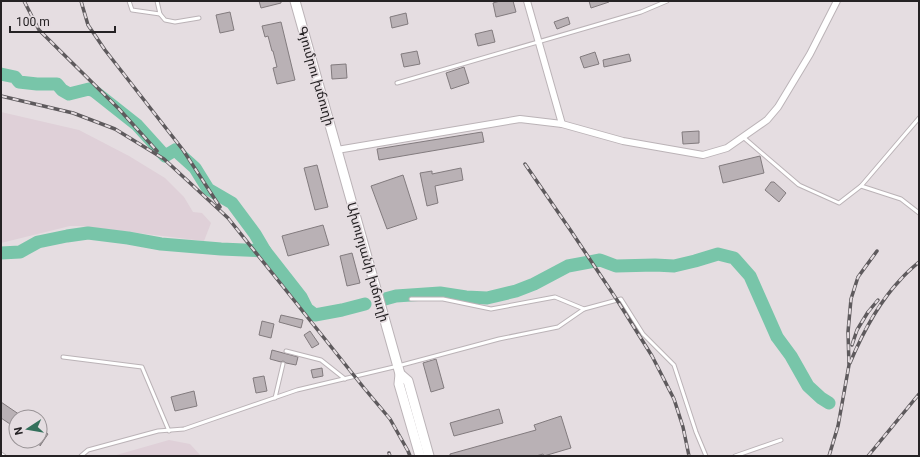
<svg xmlns="http://www.w3.org/2000/svg" width="920" height="457" font-family="Roboto,'Noto Sans Armenian',sans-serif">
  <style>
    .built { fill: #dfd0d8 }
    .lines { fill: none; stroke-linecap: round; stroke-linejoin: round }
    .river { stroke: #78c5a9; stroke-width: 13 }
    .building { fill: #b9b1b5; stroke: #827b7e }
    .lane-casing { stroke: #bbb3b7; stroke-width: 5 }
    .street-casing { stroke: #bbb3b7; stroke-width: 8 }
    .secondary-casing { stroke: #bbb3b7; stroke-width: 11 }
    .lane { stroke: #fff; stroke-width: 3 }
    .street { stroke: #fff; stroke-width: 6 }
    .secondary { stroke: #fff; stroke-width: 9 }
    .rail-casing { stroke: #5e5a5d; stroke-width: 3.5 }
    .rail { stroke: #e5dde1; stroke-width: 2; stroke-dasharray: 6; stroke-linecap: butt }
    .labels { text-anchor: middle; dominant-baseline: central; stroke-width: 3.5; stroke-linejoin: round; paint-order: stroke }
    .street-label { font-size: 13px; fill: #252224; stroke: #e5dde1 }
  </style>
  <rect width="100%" height="100%" fill="#e5dde1"/>
  <g class="built">
    <polygon points="1,112 79,130 129,156 165,178 184,197 193,212 202,213 211,223 204,241 80,226 70,226 1,243"/>
    <polygon points="169,440 190,444 201,456 113,456"/>
  </g>
  <g class="lines">
    <g class="river">
      <polyline points="1,74 15,77 19,82 37,84 57,84 62,90 69,94 89,89 94,91 137,125 165,156 175,150 195,168 208,189 232,203 255,234 265,251 301,297 307,309 315,315 342,310 365,304"/>
      <polyline points="1,253 20,252 38,242 67,236 88,233 128,238 161,244 221,249 265,251"/>
      <polyline points="385,299 396,296 440,293 466,297 487,298 516,291 534,284 568,266 600,260 616,266 655,265 674,266 695,261 718,254 734,258 750,276 777,337 791,356 808,386 821,398 829,403"/>
    </g>
  </g>
  <g class="building">
    <polygon points="259,1 281,1 281,3 261,8"/>
    <polygon points="500,1 513,1 516,12 496,17 493,3"/>
    <polygon points="589,1 609,1 609,2 591,8"/>
    <polygon points="230,12 234,30 220,33 216,15"/>
    <polygon points="406,13 408,24 392,28 390,17"/>
    <polygon points="568,17 570,24 557,29 554,22"/>
    <polygon points="281,22 295,80 277,84 273,68 277,67 273,51 272,51 268,36 265,37 262,26"/>
    <polygon points="492,30 495,42 478,46 475,34"/>
    <polygon points="417,51 420,64 404,67 401,54"/>
    <polygon points="595,52 599,64 584,68 580,57"/>
    <polygon points="629,54 631,61 604,67 603,60"/>
    <polygon points="346,64 347,78 332,79 331,65"/>
    <polygon points="464,67 469,83 451,89 446,73"/>
    <polygon points="699,131 699,143 683,144 682,132"/>
    <polygon points="482,132 484,142 379,160 377,149"/>
    <polygon points="760,156 764,173 723,183 719,166"/>
    <polygon points="317,165 328,207 315,210 304,168"/>
    <polygon points="461,168 463,180 435,186 438,203 427,206 420,173 432,171 432,174"/>
    <polygon points="403,175 417,219 387,229 371,186"/>
    <polygon points="771,182 774,182 786,193 779,202 765,190"/>
    <polygon points="323,225 329,245 288,256 282,236"/>
    <polygon points="352,253 360,283 347,286 340,256"/>
    <polygon points="281,315 303,320 301,328 279,322"/>
    <polygon points="262,321 274,324 271,338 259,335"/>
    <polygon points="310,331 319,344 312,348 304,335"/>
    <polygon points="272,350 298,357 296,365 286,363 283,361 281,362 270,359"/>
    <polygon points="436,359 444,388 431,392 423,363"/>
    <polygon points="322,368 323,376 313,378 311,370"/>
    <polygon points="264,376 267,391 256,393 253,378"/>
    <polygon points="194,391 197,406 175,411 171,397"/>
    <polygon points="1,402 23,417 16,417 16,428 1,418"/>
    <polygon points="499,409 503,423 454,436 450,423"/>
    <polygon points="561,416 571,448 544,456 543,454 536,456 450,456 450,454 536,430 534,425"/>
    <polygon points="40,428 48,434 40,446"/>
  </g>
  <g class="lines">
    <g class="lane-casing">
      <g id="lane">
        <polyline points="129,1 132,10 160,14 157,1"/>
        <polyline points="160,14 165,20 175,22 199,18"/>
        <polyline points="397,83 641,12 667,1"/>
        <polyline points="743,137 799,185 839,203 861,186 901,199 919,213"/>
        <polyline points="861,186 919,118"/>
        <polyline points="411,299 443,299 491,309 555,297 584,309"/>
        <polyline points="286,351 321,360 345,379"/>
        <polyline points="63,357 142,367 169,431"/>
        <polyline points="275,398 283,364"/>
        <polyline points="1,454 4,456"/>
        <polyline points="81,456 88,450 158,431 184,429 297,390 398,366 499,339 558,327 584,309 621,299 643,334 674,365 696,432 706,456"/>
        <polyline points="735,456 781,440"/>
      </g>
    </g>
    <g class="street-casing">
      <g id="street">
        <polyline points="527,1 562,124"/>
        <polyline points="337,150 520,119 562,124 623,141 703,155 727,148 767,120 778,107 810,54 837,1"/>
      </g>
    </g>
    <g class="secondary-casing">
      <g id="secondary">
        <polyline points="295,1 400,374 399,384 420,456"/>
        <polyline points="400,374 408,381 429,456"/>
      </g>
    </g>
    <use href="#lane" class="lane"/>
    <use href="#street" class="street"/>
    <use href="#secondary" class="secondary"/>
    <g class="rail-casing">
      <g id="rail">
        <polyline points="24,1 39,30 119,109 157,151"/>
        <polyline points="81,1 88,25 105,50 183,150 220,207"/>
        <polyline points="1,96 73,113 115,129 164,159 228,218 285,289 364,388 390,419 408,451 410,456"/>
        <polyline points="525,164 571,231 617,300 652,356 674,399 683,427 689,456"/>
        <polyline points="852,345 857,330 868,312 878,300"/>
        <path d="M850,363C863,332 878,303 901,279C906,273 913,267 919,262"/>
        <polyline points="389,453 390,456"/>
        <polyline points="829,456 838,426 849,365 848,332 851,299 858,277 877,251"/>
        <polyline points="868,456 919,394"/>
      </g>
    </g>
    <use href="#rail" class="rail"/>
  </g>
  <g class="labels">
    <g class="street-label">
      <text transform="translate(316 76) rotate(74)">Գյումրու խճուղի</text>
      <text transform="translate(368 262) rotate(74)">Ախուրյանի խճուղի</text>
    </g>
  </g>
  <rect width="920" height="457" fill="none" stroke="#252224" stroke-width="4"/>
  <g transform="translate(28 429) rotate(258)"><circle r="19" fill="#e5dde1" stroke="#989295"/>
  <path d="M0-3L7 15L0 10L-7 15Z" fill="#33705b"/>
  <text y="-6" font-size="11" font-weight="bold" text-anchor="middle" fill="#252224">N</text>
  </g>
  <path d="M10 26v6h105v-6" fill="none" stroke="#252224" stroke-width="2"/>
  <text x="16" y="26" font-size="12" fill="#252224" stroke="#e5dde1" stroke-width="3" paint-order="stroke">100 m</text>
</svg>
